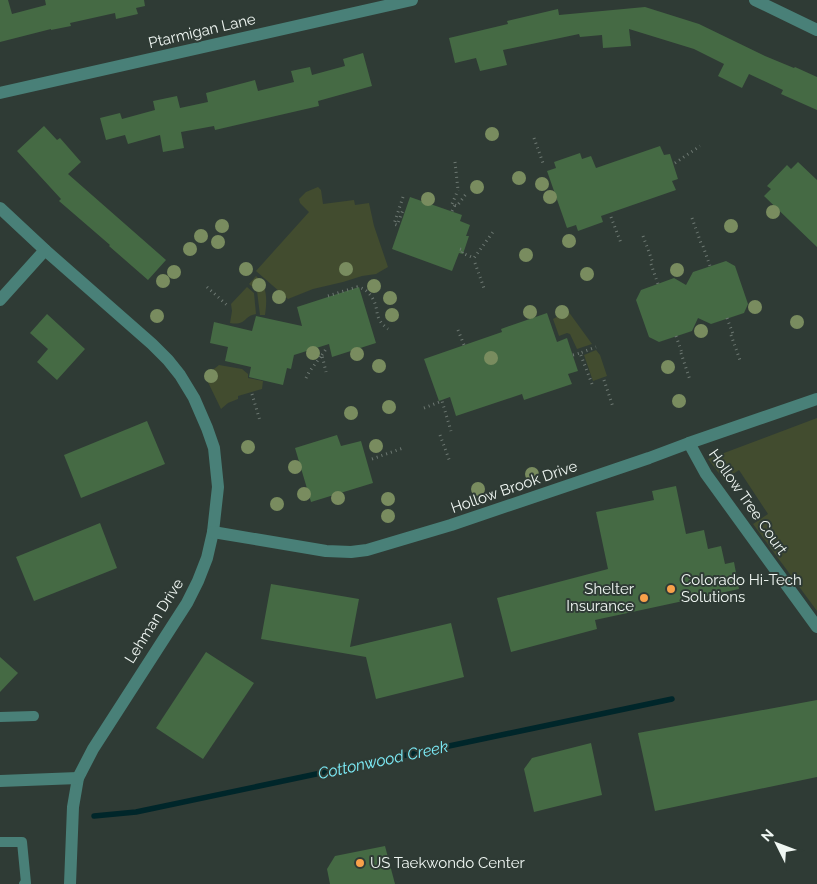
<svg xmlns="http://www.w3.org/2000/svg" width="817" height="884" font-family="Raleway,sans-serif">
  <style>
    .green { fill: #424c2f }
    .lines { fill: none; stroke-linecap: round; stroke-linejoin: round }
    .stream { stroke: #00262a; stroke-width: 5.5 }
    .building { fill: #456a44 }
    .path { stroke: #6d7872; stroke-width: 3; stroke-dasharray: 1 4; stroke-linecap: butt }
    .service { stroke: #498078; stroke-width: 10 }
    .minor { stroke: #498078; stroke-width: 12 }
    .tree { fill: #798c5f }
    .poi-dot { fill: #f8a14a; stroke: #2f3b35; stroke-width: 2 }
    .labels { text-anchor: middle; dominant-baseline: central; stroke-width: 4; stroke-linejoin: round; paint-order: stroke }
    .street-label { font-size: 15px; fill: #f0f7f3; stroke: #2f3b35 }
    .poi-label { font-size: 15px; fill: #f0f7f3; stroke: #2f3b35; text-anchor: start }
    .water-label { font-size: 16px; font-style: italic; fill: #7dedf9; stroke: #2f3b35 }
  </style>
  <rect width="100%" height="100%" fill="#2f3b35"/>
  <g class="green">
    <polygon points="318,187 321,190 323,204 354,200 355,205 369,203 374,226 388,267 376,274 362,276 343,282 313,289 288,299 256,271 309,212 300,203 299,199 306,192"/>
    <path d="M256,276C268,285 267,302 265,315H260L257,291L249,284Z"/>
    <path d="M247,287L254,293L256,314C243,316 247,326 230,323L232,311L231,304Z"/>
    <polygon points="568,311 592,344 577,349 570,334 567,333 559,336 553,319"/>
    <polygon points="596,350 600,355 607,376 593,381 584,355"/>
    <polygon points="219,365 242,369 248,374 248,378 263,381 262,389 238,396 238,399 228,403 221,409 205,376"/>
    <polygon points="817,418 817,611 753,524 768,514 739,470 724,480 708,459"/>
  </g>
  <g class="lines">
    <polyline class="stream" points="94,816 136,812 672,699"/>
  </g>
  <g class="building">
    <polygon points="0,0 8,0 12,14 46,5 45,0 144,0 145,6 136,8 138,14 116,19 115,13 70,23 71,26 51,30 51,29 0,42"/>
    <polygon points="645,7 699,24 765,56 794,68 795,67 817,77 817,110 781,94 783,90 749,74 742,88 718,76 724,64 694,49 629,29 631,46 603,48 602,35 580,37 579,34 503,50 507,65 480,71 476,58 455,63 449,38 508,24 507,21 558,9 559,15"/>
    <polygon points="363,53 372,86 318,101 319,106 215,130 214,126 181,132 184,148 163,152 160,135 128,144 125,135 106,140 100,118 120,113 122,119 155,110 153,101 177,96 180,108 208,102 206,93 255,80 258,91 294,82 291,71 310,67 312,75 345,66 343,59"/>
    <polygon points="44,126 57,140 60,138 81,162 68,174 166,260 148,280 109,246 110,245 59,201 61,199 17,151"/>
    <polygon points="660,146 664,155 670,154 678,179 672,181 676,190 601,216 603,222 578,231 576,225 567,228 547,171 556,168 554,162 580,153 582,159 591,156 596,168"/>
    <polygon points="798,162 817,180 817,247 764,196 771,189 767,186 787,165 791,169"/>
    <polygon points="410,197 462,215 460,221 470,225 466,236 469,236 463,254 459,253 452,271 392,249"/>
    <polygon points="726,261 735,266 748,304 744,313 711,324 698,318 692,331 659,342 649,337 636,300 641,290 674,278 686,285 693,272"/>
    <polygon points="359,287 376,343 332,357 329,344 294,355 291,369 287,368 283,385 249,377 251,367 225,361 228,347 210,343 214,322 252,331 256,316 302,326 297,307"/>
    <polygon points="547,313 557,342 567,338 578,371 568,374 572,384 524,400 522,394 456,416 450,397 439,401 424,359 502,332 501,329"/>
    <polygon points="47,314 85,349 57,380 37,362 48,349 30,333"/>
    <polygon points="147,421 165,464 81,498 64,455"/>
    <polygon points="337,435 341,446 361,441 373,483 311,502 295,448"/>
    <polygon points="676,486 686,534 704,530 708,549 721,546 725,564 734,562 739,589 595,620 597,629 511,652 497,598 608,569 596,512 654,500 652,491"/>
    <polygon points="100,523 117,568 34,601 16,557"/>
    <polygon points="271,584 359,599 350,647 451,623 464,677 376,699 366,657 261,639"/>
    <polygon points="206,652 254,683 203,759 156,728"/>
    <polygon points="0,657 18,673 0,692"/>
    <polygon points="817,700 817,777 655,811 638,733"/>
    <polygon points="591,743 602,795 534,812 524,769 532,758"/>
    <polygon points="385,846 395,884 330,884 327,869 335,856"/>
  </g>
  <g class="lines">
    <g class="path">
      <polyline points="534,138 543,163"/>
      <polyline points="455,162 458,190"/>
      <polyline points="675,163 700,146"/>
      <polyline points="403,197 394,224 397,225 403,210 405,211"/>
      <polyline points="455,205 457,206 466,194"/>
      <polyline points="452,211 455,205 452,204 458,190"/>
      <polyline points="611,217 621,243"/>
      <polyline points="692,218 702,246"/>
      <polyline points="643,236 653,263"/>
      <polyline points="703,246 710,266"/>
      <polyline points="460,249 463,250 462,253 474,258 493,232"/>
      <polyline points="475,263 485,291"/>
      <polyline points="651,264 658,284"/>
      <polyline points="207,287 228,306"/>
      <path d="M328,296L357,287C367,288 374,298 376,307C377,311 377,315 379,319C381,323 384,326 388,329"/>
      <polyline points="727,318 733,334"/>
      <polyline points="458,330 464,345"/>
      <polyline points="731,335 741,363"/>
      <polyline points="676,336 682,353"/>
      <polyline points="681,353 690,380"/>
      <polyline points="322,355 326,349"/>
      <polyline points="573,355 580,353"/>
      <polyline points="306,378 309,372 322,355 326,372"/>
      <polyline points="604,380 613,407"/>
      <polyline points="592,384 580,353 596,347"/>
      <polyline points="252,394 260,421"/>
      <polyline points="424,408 442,401 451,431"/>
      <polyline points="440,435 450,462"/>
      <polyline points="372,459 403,448"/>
    </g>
    <g class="service">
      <polyline points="0,717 34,716"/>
      <polyline points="0,842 22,842 26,883 24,884"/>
    </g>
    <g class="minor">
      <polyline points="755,0 817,30"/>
      <polyline points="0,93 412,0"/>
      <polyline points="0,208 45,250 152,344 168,360 180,375 194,398 207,428 214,448 218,487 213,532 207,558 198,581 187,603 93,749 78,778 73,807 70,884"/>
      <polyline points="0,300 45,250"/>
      <polyline points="689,443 706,474 817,627"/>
      <polyline points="213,532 326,551 351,552 367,550 451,525 649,458 689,443 817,399"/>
      <polyline points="0,781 78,778"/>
    </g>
  </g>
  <g class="tree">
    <circle cx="492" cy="134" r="7"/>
    <circle cx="519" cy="178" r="7"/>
    <circle cx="542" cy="184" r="7"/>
    <circle cx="477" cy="187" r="7"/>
    <circle cx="550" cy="197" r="7"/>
    <circle cx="428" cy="199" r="7"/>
    <circle cx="773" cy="212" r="7"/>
    <circle cx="222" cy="226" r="7"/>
    <circle cx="731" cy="226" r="7"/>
    <circle cx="201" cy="236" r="7"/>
    <circle cx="569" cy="241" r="7"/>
    <circle cx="218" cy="242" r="7"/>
    <circle cx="190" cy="249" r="7"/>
    <circle cx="526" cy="255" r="7"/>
    <circle cx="246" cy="269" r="7"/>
    <circle cx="346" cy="269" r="7"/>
    <circle cx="677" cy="270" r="7"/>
    <circle cx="174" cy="272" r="7"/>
    <circle cx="587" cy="274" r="7"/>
    <circle cx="163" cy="281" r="7"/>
    <circle cx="259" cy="285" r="7"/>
    <circle cx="374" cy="286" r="7"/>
    <circle cx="279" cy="297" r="7"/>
    <circle cx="390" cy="298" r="7"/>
    <circle cx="755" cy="307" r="7"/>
    <circle cx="530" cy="312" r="7"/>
    <circle cx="562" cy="312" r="7"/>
    <circle cx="392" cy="315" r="7"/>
    <circle cx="157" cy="316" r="7"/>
    <circle cx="797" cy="322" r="7"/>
    <circle cx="701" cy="331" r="7"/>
    <circle cx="313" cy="353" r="7"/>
    <circle cx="357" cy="354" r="7"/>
    <circle cx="491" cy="358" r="7"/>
    <circle cx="379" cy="366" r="7"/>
    <circle cx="668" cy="367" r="7"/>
    <circle cx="211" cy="376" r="7"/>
    <circle cx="679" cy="401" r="7"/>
    <circle cx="389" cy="407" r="7"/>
    <circle cx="351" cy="413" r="7"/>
    <circle cx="376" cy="446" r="7"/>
    <circle cx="248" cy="447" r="7"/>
    <circle cx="295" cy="467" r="7"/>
    <circle cx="532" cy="474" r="7"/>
    <circle cx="478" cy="489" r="7"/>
    <circle cx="304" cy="494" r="7"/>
    <circle cx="338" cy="498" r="7"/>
    <circle cx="388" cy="499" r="7"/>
    <circle cx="277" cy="504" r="7"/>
    <circle cx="388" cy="516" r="7"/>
  </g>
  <g class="poi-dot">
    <circle cx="671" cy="589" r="5"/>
    <circle cx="644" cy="598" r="5"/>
    <circle cx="360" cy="863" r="5"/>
  </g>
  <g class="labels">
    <g class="street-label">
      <text transform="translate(202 31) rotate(-13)">Ptarmigan Lane</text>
      <text transform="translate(514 487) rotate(-19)">Hollow Brook Drive</text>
      <text transform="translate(748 502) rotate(55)">Hollow Tree Court</text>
      <text transform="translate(154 621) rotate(-58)">Lehman Drive</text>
    </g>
    <g class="poi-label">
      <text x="681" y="580">Colorado Hi-Tech<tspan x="681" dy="17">Solutions</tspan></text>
      <text x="634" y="589" text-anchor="end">Shelter<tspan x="634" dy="17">Insurance</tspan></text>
      <text x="370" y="863">US Taekwondo Center</text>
    </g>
    <g class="water-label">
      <text transform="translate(383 760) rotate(-12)">Cottonwood Creek</text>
    </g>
  </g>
  <g transform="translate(777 844) rotate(312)" stroke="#2f3b35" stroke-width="4" paint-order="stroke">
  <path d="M0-4L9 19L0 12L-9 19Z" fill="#f0f7f3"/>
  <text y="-8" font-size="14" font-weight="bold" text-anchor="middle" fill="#f0f7f3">N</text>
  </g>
</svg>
